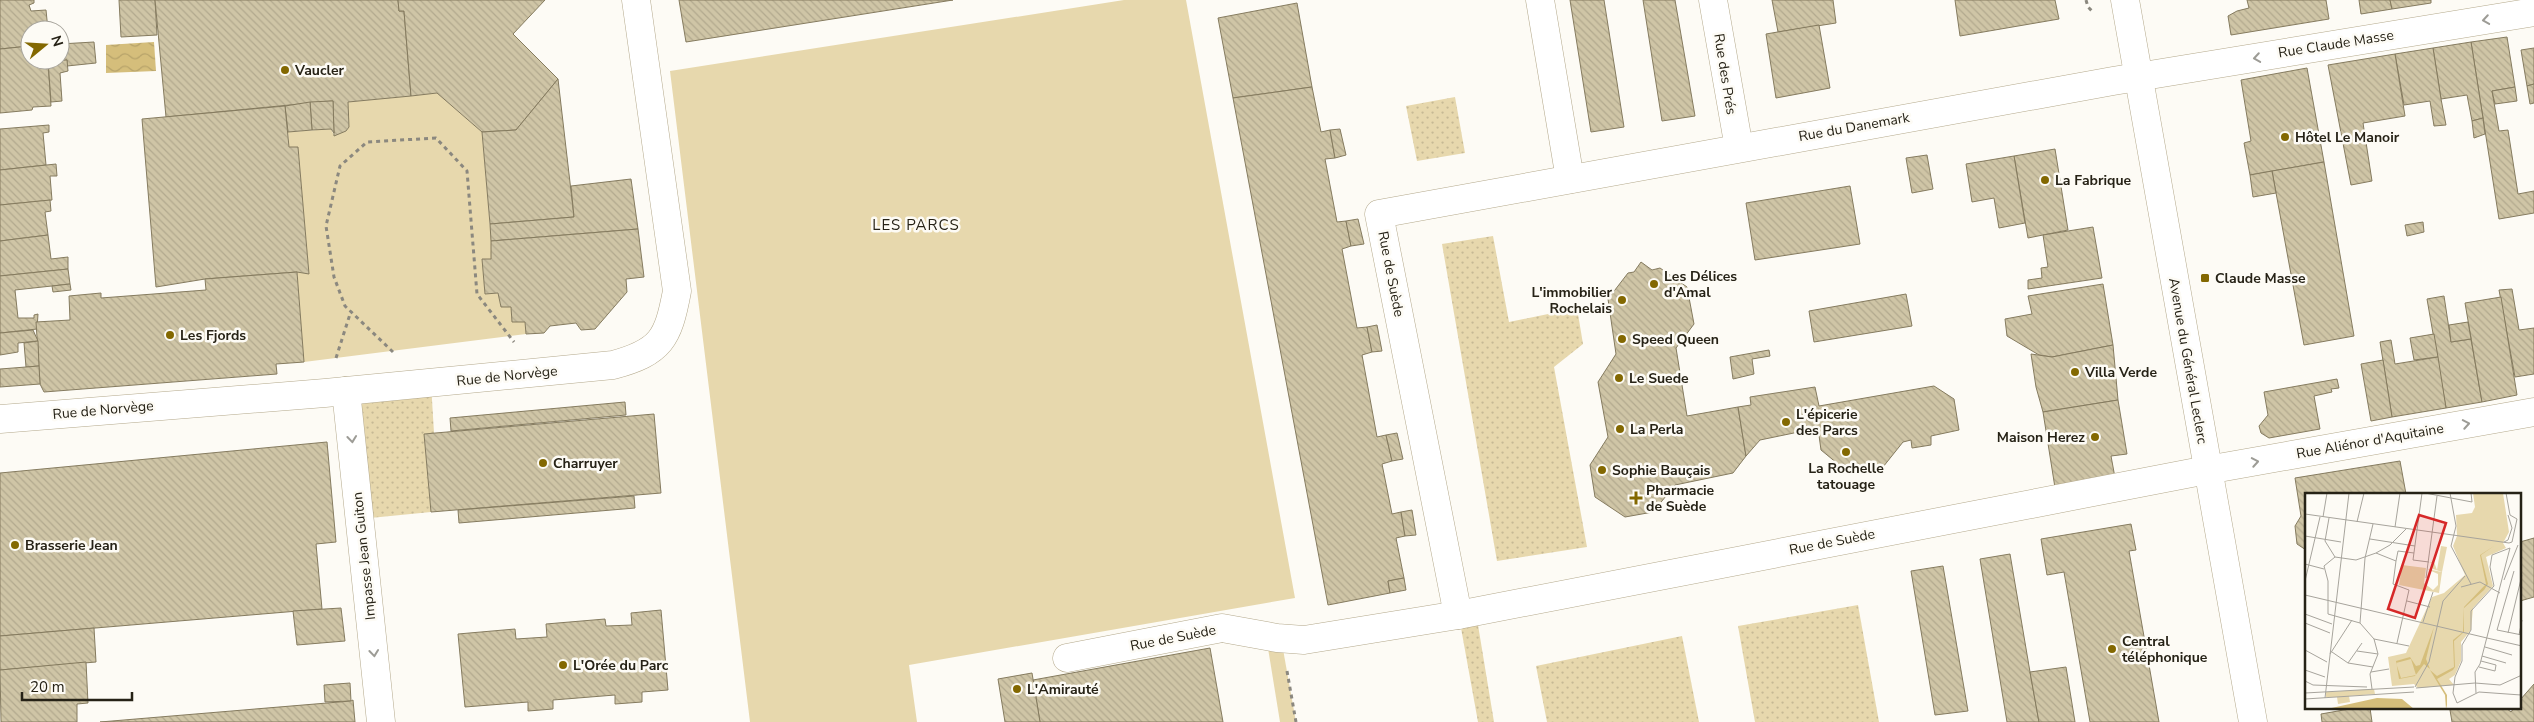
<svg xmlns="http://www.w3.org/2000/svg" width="2534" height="722" font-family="'Nunito Sans',sans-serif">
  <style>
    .grass { fill: url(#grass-dots) }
    .garden { fill: #e7d8ad }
    .water { fill: url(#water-waves) }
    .building { fill: url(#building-back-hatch); stroke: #857b5f }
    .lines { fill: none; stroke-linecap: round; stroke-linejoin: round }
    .minor-casing { stroke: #b4a98c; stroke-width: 29 }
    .major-casing { stroke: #b4a98c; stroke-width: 29 }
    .path { stroke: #8b887f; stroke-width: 3; stroke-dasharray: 4 4; stroke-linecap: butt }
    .minor { stroke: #fff; stroke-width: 28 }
    .major { stroke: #fff; stroke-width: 28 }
    .oneway { stroke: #9d9c96 }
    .poi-dot { fill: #836801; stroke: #fdfbf5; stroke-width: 2 }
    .labels { text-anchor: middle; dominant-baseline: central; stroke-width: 5; stroke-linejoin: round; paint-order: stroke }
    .street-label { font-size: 14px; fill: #262216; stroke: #fdfbf5 }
    .poi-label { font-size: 14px; font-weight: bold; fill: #262216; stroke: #fdfbf5; text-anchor: start }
    .neighbourhood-label { font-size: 15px; letter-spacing: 1px; fill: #262216; stroke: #fdfbf5 }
    .inset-road { fill: none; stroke: #a7a49c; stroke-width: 1 }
    .view { fill: #d62828; fill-opacity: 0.15; stroke: #d62828; stroke-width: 2.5 }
    .inset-edge { fill: none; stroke: #262216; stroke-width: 2.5 }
  </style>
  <defs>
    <pattern id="grass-dots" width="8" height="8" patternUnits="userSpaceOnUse" patternTransform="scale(1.25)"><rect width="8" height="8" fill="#e7d8ad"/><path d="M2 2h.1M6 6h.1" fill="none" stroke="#c6b994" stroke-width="1.8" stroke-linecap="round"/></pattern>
    <pattern id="water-waves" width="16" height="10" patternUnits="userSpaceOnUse" patternTransform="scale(1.25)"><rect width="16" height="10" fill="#d5be7b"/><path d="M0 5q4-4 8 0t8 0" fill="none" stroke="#b7a36a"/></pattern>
    <pattern id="building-back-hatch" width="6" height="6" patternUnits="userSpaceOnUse" patternTransform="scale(1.25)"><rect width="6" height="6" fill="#cfc5a6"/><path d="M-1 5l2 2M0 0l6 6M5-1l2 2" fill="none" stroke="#b2a98e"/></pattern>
  </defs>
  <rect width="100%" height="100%" fill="#fdfbf5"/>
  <g class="grass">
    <polygon points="1455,97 1465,153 1417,161 1406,106"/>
    <polygon points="1493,236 1509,322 1577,308 1583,344 1554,367 1587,547 1497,561 1442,244"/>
    <polygon points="431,383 434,433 424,434 431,512 360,519 346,391"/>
    <polygon points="1858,605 1879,722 1755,722 1738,626"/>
    <polygon points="1478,625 1494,722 1478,722 1461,628"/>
    <polygon points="1682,636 1699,722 1547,722 1536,666"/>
  </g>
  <g class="garden">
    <polygon points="1124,0 1186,0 1295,598 909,665 917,722 750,722 670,71"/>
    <polygon points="437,93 482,132 492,250 491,259 482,259 485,294 498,293 501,307 511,307 512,321 525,322 526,334 304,362 297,272 309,273 298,147 289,147 288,132 331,129 334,135 346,131 349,127 348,102"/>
    <polygon points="1266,636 1281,638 1296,722 1280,722"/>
  </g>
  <polygon class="water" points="154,42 156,71 106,73 106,45"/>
  <g class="building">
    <polygon points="0,0 34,0 34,3 29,5 31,11 46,10 48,30 30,30 30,46 0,49"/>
    <polygon points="119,0 155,0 157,35 121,37"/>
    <polygon points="155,0 398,0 399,11 404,11 411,96 348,102 349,127 346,131 334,136 333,101 331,101 166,117"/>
    <polygon points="398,0 545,0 513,34 558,79 516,130 482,132 437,93 411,96 404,11 399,11"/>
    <polygon points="679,0 953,0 686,42"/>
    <polygon points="1570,0 1604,0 1624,127 1591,132"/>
    <polygon points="1643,0 1675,0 1695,116 1662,121"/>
    <polygon points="1772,0 1833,0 1836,23 1778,32"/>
    <polygon points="1955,0 2055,0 2059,19 1960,36"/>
    <polygon points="2247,0 2326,0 2329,19 2231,35 2228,16 2237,11 2249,8"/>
    <polygon points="2359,0 2390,0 2392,9 2361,14"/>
    <polygon points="2390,0 2431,0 2431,3 2392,9"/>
    <polygon points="1297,3 1312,87 1233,98 1218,18"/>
    <polygon points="1819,25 1830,88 1776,98 1766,34"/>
    <polygon points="2507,37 2515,87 2492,91 2499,131 2508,130 2518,194 2534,191 2534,213 2499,219 2471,42"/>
    <polygon points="94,42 96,63 67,66 67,60 48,61 51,106 33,107 32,110 0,113 0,49 30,46 30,60 60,60 60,44"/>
    <polygon points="2471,42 2483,118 2472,121 2467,95 2441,99 2433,48"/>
    <polygon points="2433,48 2441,99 2446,125 2434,126 2430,101 2404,105 2395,54"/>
    <polygon points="2534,48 2534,84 2527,86 2521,50"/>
    <polygon points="2395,54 2405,116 2363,123 2372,181 2351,185 2328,65"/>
    <polygon points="67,60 68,71 60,73 62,101 51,102 48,61"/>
    <polygon points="2307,68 2324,162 2250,175 2244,143 2251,141 2241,80"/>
    <polygon points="558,79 574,217 490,224 482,132 516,130"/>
    <polygon points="2534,84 2534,103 2530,104 2527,86"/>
    <polygon points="1312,87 1321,132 1330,130 1335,158 1325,159 1337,222 1346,221 1351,246 1342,249 1357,328 1367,327 1372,352 1362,355 1377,437 1386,435 1392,461 1382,464 1392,514 1401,512 1405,536 1396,538 1404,578 1388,581 1390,593 1328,605 1233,98"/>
    <polygon points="2515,87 2517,101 2495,104 2492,91"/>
    <polygon points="331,101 333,101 334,133 331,129 312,130 310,102"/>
    <polygon points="310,102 312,130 288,132 285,106"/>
    <polygon points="285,106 289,147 298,147 309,274 297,272 205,279 156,287 142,119"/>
    <polygon points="2483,118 2485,134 2474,138 2472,121"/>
    <polygon points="49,125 49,132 43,133 46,165 0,170 0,129"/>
    <polygon points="1340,129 1346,155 1335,158 1330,130"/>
    <polygon points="2055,149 2068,230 2028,238 2014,156"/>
    <polygon points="1927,155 1933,189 1912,193 1906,158"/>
    <polygon points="2014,156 2025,223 1999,228 1994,198 1972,202 1966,164"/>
    <polygon points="2324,162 2354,336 2304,345 2272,171"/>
    <polygon points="56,164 57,176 50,176 52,200 0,205 0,170"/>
    <polygon points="2272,171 2276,193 2253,197 2250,175"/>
    <polygon points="631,179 638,229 491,241 490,224 574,217 571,186"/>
    <polygon points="1850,186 1860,244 1755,260 1746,203"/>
    <polygon points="50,200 51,211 45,212 48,235 0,241 0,205"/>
    <polygon points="1358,219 1364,244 1351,246 1346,221"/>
    <polygon points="2423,222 2424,232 2407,236 2405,225"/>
    <polygon points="2093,227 2102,278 2028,289 2028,280 2042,278 2041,268 2048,267 2043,235"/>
    <polygon points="638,229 644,277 626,279 627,292 595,329 581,330 576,323 550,326 544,333 526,334 525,322 512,322 511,307 501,307 498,293 485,294 482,259 491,259 491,241"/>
    <polygon points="48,235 51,259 68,257 68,269 0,276 0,241"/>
    <polygon points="1641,262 1652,270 1660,268 1687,287 1694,324 1676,348 1687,416 1738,407 1746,456 1733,473 1675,485 1653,512 1625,517 1595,497 1590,465 1608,437 1598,382 1616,354 1608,299 1628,273 1634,272"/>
    <polygon points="68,269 70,284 15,290 18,318 34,318 34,315 38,314 37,329 0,333 0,276"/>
    <polygon points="297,272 304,362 276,364 277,374 44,392 40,384 36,322 70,320 69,296 101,293 101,298 206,290 205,279"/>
    <polygon points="70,284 71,290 53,292 52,286"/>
    <polygon points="2103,284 2113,345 2052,357 2039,355 2007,336 2005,319 2032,314 2028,296"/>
    <polygon points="2512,289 2519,330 2534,328 2534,374 2515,377 2499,290"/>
    <polygon points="1906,294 1912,326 1814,342 1809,311"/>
    <polygon points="2444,296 2451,342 2471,339 2482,402 2446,408 2427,299"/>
    <polygon points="2501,297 2517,395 2482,402 2465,303"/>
    <polygon points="2468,322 2471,339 2451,342 2449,325"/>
    <polygon points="1377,325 1382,351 1372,352 1367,327"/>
    <polygon points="33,330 38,341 18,343 18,352 0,355 0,333"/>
    <polygon points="2434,334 2438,357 2414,360 2410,338"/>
    <polygon points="2391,340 2395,364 2438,357 2446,408 2392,417 2380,342"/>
    <polygon points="38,341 39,366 26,367 24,343"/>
    <polygon points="2113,345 2118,400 2043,412 2036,387 2031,354 2052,357"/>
    <polygon points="1769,350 1770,356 1752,359 1754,374 1733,379 1730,357"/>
    <polygon points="2383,360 2392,417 2371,421 2361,364"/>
    <polygon points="39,366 40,384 0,387 0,369"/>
    <polygon points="2337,379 2339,388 2331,389 2332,392 2314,396 2320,429 2269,438 2261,433 2259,426 2268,415 2264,392"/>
    <polygon points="1934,386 1954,399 1959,430 1931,436 1931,445 1912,448 1911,440 1903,442 1883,467 1849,473 1821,450 1818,428 1760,440 1746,456 1738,407 1751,405 1750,397 1815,387 1819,406"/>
    <polygon points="2118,400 2127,454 2111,456 2116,483 2056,494 2043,412"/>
    <polygon points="625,402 626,415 451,431 450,418"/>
    <polygon points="654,414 661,493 431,512 424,434"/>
    <polygon points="1397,433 1403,459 1392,461 1386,435"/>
    <polygon points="327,442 336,542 316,544 322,609 0,636 0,473"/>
    <polygon points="2400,461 2406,494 2306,494 2306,550 2297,544 2295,526 2301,516 2295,478"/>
    <polygon points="634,496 635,508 459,523 458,510"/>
    <polygon points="1412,510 1416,535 1405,536 1401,512"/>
    <polygon points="2131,524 2136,550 2129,551 2159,722 2090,722 2064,572 2047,575 2041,539"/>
    <polygon points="2534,538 2534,597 2520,601 2520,542"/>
    <polygon points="2010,554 2030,672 2039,722 2007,722 1980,559"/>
    <polygon points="1943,566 1968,711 1935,715 1911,571"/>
    <polygon points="1404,578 1406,590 1390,593 1388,581"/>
    <polygon points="341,608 345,641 297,645 293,611"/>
    <polygon points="661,610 668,690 642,692 642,702 615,704 615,695 553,700 553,709 528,711 528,702 465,707 458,634 515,629 516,639 547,637 546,624 605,619 606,626 632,625 631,613"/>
    <polygon points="94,628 96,662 0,670 0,636"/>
    <polygon points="1210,648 1223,722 1040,722 1033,680"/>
    <polygon points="86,662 88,703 77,704 77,722 1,722 0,670"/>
    <polygon points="2066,667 2075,722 2039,722 2030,672"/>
    <polygon points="1032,673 1040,722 1005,722 998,679"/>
    <polygon points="350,683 351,701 325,702 324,685"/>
    <polygon points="2534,684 2534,722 2452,722 2450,710 2452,708 2506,708 2511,712 2514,708 2520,708 2520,700"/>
    <polygon points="353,700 355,722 100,722 351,701"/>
    <polygon points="2355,708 2370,708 2372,722 2322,722 2321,714"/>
  </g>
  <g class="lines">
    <g class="minor-casing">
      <g id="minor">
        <polyline points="1540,0 1570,179"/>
        <polyline points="1713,0 1739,148"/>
        <polyline points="346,391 381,722"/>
        <path d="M0,419L325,393L613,365C661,352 668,339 677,291L636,0"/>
        <polyline points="1458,615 1379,214 2113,81 2534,12"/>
        <polyline points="1067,658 1222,628 1277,638 1304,640 1458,615 2207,470 2534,412"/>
      </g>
    </g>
    <g class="major-casing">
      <polyline id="major" points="2125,0 2253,722"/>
    </g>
    <g class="path">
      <polyline points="2086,0 2088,7 2093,12"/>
      <polyline points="393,352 345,306 334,277 326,226 340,166 367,142 436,138 467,171 477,294 514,342"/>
      <polyline points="336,358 351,311"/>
      <polyline points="1287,671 1296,722"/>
    </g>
    <use href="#minor" class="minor"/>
    <use href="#major" class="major"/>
  </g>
  <defs><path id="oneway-chevron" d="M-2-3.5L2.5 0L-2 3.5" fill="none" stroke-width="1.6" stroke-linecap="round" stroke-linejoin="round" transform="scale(1.25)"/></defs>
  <g class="oneway">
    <use href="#oneway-chevron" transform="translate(2486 20) rotate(171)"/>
    <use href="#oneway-chevron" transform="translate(2257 58) rotate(171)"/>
    <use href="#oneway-chevron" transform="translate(2466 424) rotate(-10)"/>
    <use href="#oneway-chevron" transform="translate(352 439) rotate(84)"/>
    <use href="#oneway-chevron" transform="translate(2255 462) rotate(-10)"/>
    <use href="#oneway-chevron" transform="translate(374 653) rotate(84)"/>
  </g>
  <g class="poi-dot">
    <circle cx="285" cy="70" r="5"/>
    <circle cx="2285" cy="137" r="5"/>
    <circle cx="2045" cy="180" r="5"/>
    <rect x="2200" y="273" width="10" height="10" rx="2.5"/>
    <circle cx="1654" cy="284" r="5"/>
    <circle cx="1622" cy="300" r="5"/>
    <circle cx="170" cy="335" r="5"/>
    <circle cx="1622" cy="339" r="5"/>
    <circle cx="2075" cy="372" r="5"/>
    <circle cx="1619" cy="378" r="5"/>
    <circle cx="1786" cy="422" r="5"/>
    <circle cx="1620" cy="429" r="5"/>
    <circle cx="2095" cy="437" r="5"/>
    <circle cx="1846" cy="452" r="5"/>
    <circle cx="543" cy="463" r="5"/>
    <circle cx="1602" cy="470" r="5"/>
    <path d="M1633.5 490.5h5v5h5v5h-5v5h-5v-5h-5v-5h5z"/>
    <circle cx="15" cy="545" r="5"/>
    <circle cx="2112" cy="649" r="5"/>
    <circle cx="563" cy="665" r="5"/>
    <circle cx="1017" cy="689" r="5"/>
  </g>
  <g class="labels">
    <g class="street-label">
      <text transform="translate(2336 44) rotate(-9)">Rue Claude Masse</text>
      <text transform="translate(1725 74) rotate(81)">Rue des Prés</text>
      <text transform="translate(1854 127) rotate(-10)">Rue du Danemark</text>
      <text transform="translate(1391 274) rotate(79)">Rue de Suède</text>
      <text transform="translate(2188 361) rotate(80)">Avenue du Général Leclerc</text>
      <text transform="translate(507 376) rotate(-6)">Rue de Norvège</text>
      <text transform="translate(103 410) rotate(-5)">Rue de Norvège</text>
      <text transform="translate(2370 441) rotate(-10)">Rue Aliénor d'Aquitaine</text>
      <text transform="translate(1832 542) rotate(-11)">Rue de Suède</text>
      <text transform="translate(364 556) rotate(-96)">Impasse Jean Guiton</text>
      <text transform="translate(1173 638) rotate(-11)">Rue de Suède</text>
    </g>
    <g class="poi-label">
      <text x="295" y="70">Vaucler</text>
      <text x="2295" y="137">Hôtel Le Manoir</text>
      <text x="2055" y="180">La Fabrique</text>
      <text x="1664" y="276">Les Délices<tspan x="1664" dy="16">d'Amal</tspan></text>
      <text x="2215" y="278">Claude Masse</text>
      <text x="1612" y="292" text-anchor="end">L'immobilier<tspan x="1612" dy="16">Rochelais</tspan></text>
      <text x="180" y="335">Les Fjords</text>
      <text x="1632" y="339">Speed Queen</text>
      <text x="2085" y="372">Villa Verde</text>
      <text x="1629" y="378">Le Suede</text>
      <text x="1796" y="414">L'épicerie<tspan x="1796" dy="16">des Parcs</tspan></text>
      <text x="1630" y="429">La Perla</text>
      <text x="2085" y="437" text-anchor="end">Maison Herez</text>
      <text x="553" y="463">Charruyer</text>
      <text x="1846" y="468" text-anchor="middle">La Rochelle<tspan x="1846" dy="16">tatouage</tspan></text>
      <text x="1612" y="470">Sophie Bauçais</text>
      <text x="1646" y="490">Pharmacie<tspan x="1646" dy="16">de Suède</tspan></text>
      <text x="25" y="545">Brasserie Jean</text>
      <text x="2122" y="641">Central<tspan x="2122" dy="16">téléphonique</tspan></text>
      <text x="573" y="665">L'Orée du Parc</text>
      <text x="1027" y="689">L'Amirauté</text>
    </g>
    <g class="neighbourhood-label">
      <text x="916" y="225">LES PARCS</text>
    </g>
  </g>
  <g transform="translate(2305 493)">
    <rect width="216" height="216" fill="#fdfbf5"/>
    <path d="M136,53L142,54L137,79L128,76V70L124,69H129L132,77Z" fill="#e7d8ad"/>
    <path d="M168,0H198L204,39L198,50L201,55L181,64L188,93L168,115L166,137L156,149V168L150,182L144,186L149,192L113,195L109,191L87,193L83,164L101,160L127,104L139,100L160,82L148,53L152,43L151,22L167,20L170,14ZM69,196L70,201L44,203L45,209L33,211L32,204H21V199Z" fill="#e7d8ad"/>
    <path d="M97,72L121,75L119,90L128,97L133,92V81L122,76L137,79L134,100L94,92Z" fill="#e7d8ad"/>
    <path d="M189,53L176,62L183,91L179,97L159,115V139L149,148L150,174L148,177L132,186L142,202V212L141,216L140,202L125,177L132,183L149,174L148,147L158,139L159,114L181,91L175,62ZM129,134L121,166L125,176L119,171L110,183L94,186L91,168L105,164L111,173L115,172ZM106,166L111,182L96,185L91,170ZM72,205L97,206L109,216H22Z" fill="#d5be7b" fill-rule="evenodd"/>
    <path class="inset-road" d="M117,0L108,67L124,69M120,0L167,9L166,0M145,0L151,33L146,53L166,91M0,21L204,50L207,49L212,26L205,22L201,0M18,24L22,0M24,25L20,48L30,64M52,29L59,0M90,34L95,0M0,43L36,49M65,46L110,53M199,49L203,47L207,35L203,22M205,55L187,62L185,74L189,93L166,118V137L157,152V168L150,184L148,200L152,210L174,199L216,202M71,60L91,68L93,58L109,60M91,68L88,91L104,97L92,150M0,71L19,76M121,85L132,3M199,87L213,52M0,88L15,24M156,94L175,89L195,100M0,102L182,145M102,108L125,114M0,121L27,131M118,129L128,99M0,130L25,140M55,130L60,65L68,31M192,137L209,78M192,137L217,142M203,140L217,82M214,142L217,127M182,145L217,153M69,146L104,153M180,154L207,162M0,157L22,169M52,158L73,161M27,159L43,170L68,174M25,161L47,127M177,163L201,170M43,170L57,150M174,174L190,178L191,172L176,168M0,177L20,184M66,179L84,176M0,188L8,192L62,194M110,194L124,169L138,108L160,83M111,195L170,190L195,192L217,182M67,196L65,181L73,161L69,146L55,130L23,121V88L19,73L30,64L51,67L71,60L85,52L101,36M0,200L109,194M171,200L170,179L175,171L205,55M20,205L44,0M0,206L109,199"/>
    <path class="view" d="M114,22L141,30L110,125L83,116Z"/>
    <rect width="216" height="216" class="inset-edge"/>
  </g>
  <g transform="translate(45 45) rotate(72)"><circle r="24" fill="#fdfbf5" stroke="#a7a49c"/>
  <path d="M0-4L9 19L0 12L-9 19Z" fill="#836801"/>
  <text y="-8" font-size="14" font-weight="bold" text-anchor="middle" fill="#262216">N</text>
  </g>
  <path d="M22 692v8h110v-8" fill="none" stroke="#262216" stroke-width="2.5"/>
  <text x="30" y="692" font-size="15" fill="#262216" stroke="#fdfbf5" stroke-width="4" paint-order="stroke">20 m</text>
</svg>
